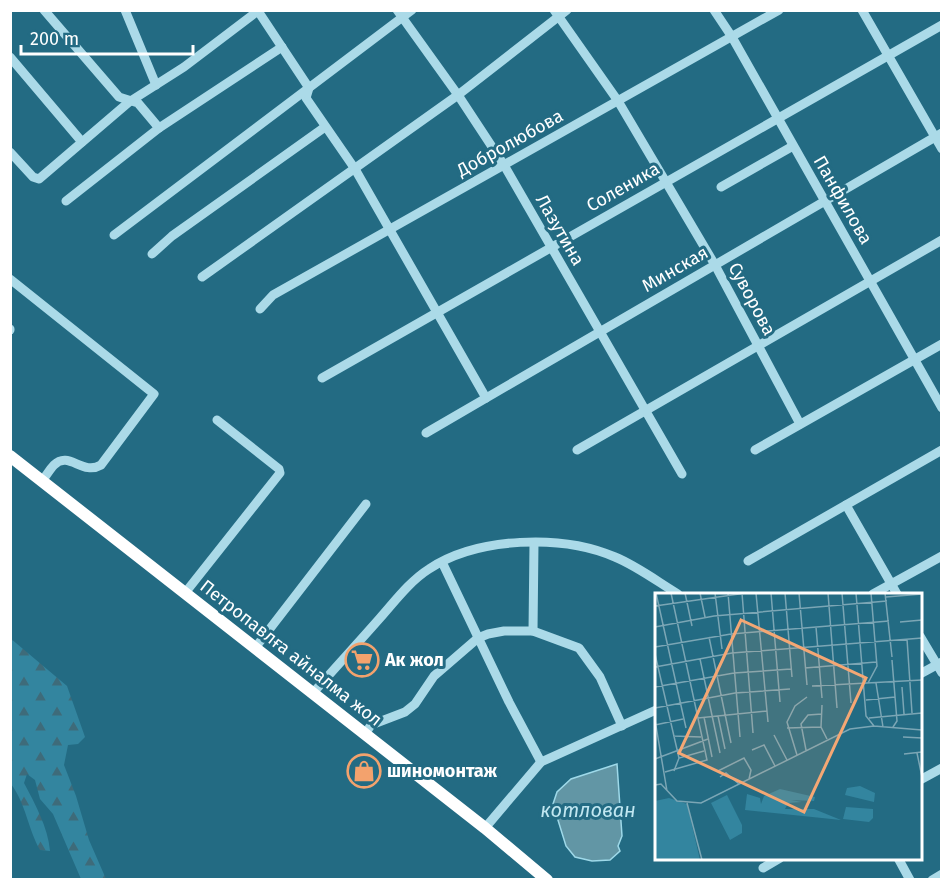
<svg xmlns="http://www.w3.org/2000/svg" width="952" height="890" font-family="'Fira Sans',sans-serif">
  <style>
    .forest { fill: url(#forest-firs) }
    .water { fill: #6296a5; stroke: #9ed9e9; stroke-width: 1.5 }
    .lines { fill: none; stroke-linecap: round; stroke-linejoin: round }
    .minor { stroke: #abdae8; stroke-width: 9 }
    .highway { stroke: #fff; stroke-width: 12 }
    .labels { text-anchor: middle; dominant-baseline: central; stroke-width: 6; stroke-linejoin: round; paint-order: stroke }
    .street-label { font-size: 18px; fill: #fff; stroke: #236b83 }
    .poi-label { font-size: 18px; font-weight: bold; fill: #fff; stroke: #236b83; text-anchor: start }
    .water-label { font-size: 20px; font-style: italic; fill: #c1e7f1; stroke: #236b83 }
    .inset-road { fill: none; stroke: #7ba6b5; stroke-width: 1.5 }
    .view { fill: #f4a774; fill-opacity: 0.15; stroke: #f4a774; stroke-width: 3 }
    .inset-edge { fill: none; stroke: #fff; stroke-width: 3 }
  </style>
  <defs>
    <pattern id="forest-firs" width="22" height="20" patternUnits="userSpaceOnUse" patternTransform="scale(1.5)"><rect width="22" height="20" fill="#33859f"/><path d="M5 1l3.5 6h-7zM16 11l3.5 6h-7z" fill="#3e6b7a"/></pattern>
  </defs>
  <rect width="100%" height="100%" fill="#236b83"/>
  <path class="forest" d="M10,638L67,686L85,737L78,744L68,745L64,765L76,796L89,840L106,879H81L53,814L40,799L35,780L27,774L24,783C35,804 48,827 50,851L40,850C28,829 26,804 11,784Z"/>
  <polygon class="water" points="617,764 622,836 618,846 620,851 610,860 592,861 575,857 566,846 553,804 557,792 571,779"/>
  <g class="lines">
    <g class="minor">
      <polyline points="44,10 119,97 138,103 159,128"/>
      <polyline points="125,10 156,85"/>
      <polyline points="397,10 458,95 504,165 682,474"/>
      <polyline points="554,10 618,101 715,265 800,424"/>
      <polyline points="714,10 732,37 942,408"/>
      <polyline points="862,10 942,149"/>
      <polyline points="258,11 309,88 306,98 355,169 486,398"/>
      <polyline points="10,57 82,142"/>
      <polyline points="10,152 33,177 39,179 129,102 184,67 259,10"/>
      <polyline points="721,187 793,146"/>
      <polyline points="66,201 159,128 282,47"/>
      <polyline points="114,235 412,10"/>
      <polyline points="152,254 172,236 325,127"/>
      <polyline points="202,277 458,95 567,10"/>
      <path d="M10,279L154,394L101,465C82,476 69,450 54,465C50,469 46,476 42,481"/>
      <polyline points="260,309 273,295 779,10"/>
      <polyline points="10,329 10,330"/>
      <polyline points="322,378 942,25"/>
      <polyline points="426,433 942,133"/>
      <polyline points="577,450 942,240"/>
      <polyline points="755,450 942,344"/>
      <polyline points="846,505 897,594"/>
      <polyline points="748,561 942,450"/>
      <polyline points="442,562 509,702 541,762"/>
      <polyline points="185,593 280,473 279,469 217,420"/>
      <polyline points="873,594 942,556"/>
      <polyline points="533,631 534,543"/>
      <polyline points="920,636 942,673"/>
      <polyline points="255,648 366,504"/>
      <polyline points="920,674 942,662"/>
      <path d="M313,693C335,668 358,643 380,618C395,601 410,581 429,569C477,537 562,534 615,557C637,566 658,582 678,594"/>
      <polyline points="365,734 371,725 405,712 415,704 434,676 478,638 488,634 504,631 533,631 579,648 600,677 622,726"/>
      <polyline points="920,780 942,768"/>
      <polyline points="485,828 541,762 656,710"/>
      <polyline points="898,858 910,880"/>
      <polyline points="763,868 780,858"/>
      <polyline points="932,880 942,874"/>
    </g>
    <polyline class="highway" points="10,456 485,828 547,880"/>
  </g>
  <defs>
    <g id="supermarket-ring" transform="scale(1.725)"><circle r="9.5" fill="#236b83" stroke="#f3a26d" stroke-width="1.5"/><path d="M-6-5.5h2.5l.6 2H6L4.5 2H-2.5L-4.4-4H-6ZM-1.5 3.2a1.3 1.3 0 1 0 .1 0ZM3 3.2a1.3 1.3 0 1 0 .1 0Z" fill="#f3a26d"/></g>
    <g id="shop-ring" transform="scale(1.725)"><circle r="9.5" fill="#236b83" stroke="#f3a26d" stroke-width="1.5"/><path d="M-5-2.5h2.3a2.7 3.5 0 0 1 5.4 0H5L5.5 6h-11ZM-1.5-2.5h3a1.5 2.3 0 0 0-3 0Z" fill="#f3a26d"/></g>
  </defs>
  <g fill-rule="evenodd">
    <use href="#supermarket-ring" x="362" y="660"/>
    <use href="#shop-ring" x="364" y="771"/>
  </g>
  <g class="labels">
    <g class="street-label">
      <text transform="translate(510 143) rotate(-29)">Добролюбова</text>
      <text transform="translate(623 187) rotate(-30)">Соленика</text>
      <text transform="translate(843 200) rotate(60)">Панфилова</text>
      <text transform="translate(560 230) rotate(60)">Лазутина</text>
      <text transform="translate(675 269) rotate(-30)">Минская</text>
      <text transform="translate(752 299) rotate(62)">Суворова</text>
      <text transform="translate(291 653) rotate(38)">Петропавлға айналма жол</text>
    </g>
    <g class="poi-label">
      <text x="385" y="660">Ак жол</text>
      <text x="387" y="771">шиномонтаж</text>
    </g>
    <g class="water-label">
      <text x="588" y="810">котлован</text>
    </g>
  </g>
  <g transform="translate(655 593)">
    <rect width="267" height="267" fill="#236b83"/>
    <path d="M205,193L220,200L219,209L190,202L192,195ZM125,196L160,204L159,208L136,207L147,209L133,210L130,216H159L186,227L90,217L92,201L105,205L106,211L109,203ZM191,214L218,216V225L214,229L188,226Z" fill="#33859f"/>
    <path d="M72,202L87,232V240L75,247L56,210ZM14,205L32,211L45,267H0V208Z" fill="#33859f"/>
    <path class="inset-road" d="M1,0L31,135M30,0L37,33M45,0L50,24M60,0L67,56M73,0L85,144M87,0L98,140M101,0L113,129M116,0L125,109M130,0L137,84M144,0L152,92M173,0L182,115M187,0L196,110M201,0L211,123L219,133M230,0L237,64M231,4L267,1M0,13L91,0M245,29L267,27M0,34L59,23L232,8M161,34L167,105M54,44L76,150M252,46L257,120M0,54L76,41L234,28M0,61L24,165M45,66L65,160M237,67L242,128L238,134M0,74L77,60L267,45M150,75L221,69M213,90L222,73L216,0M221,90L228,134M157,93L267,87M0,94L79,80L136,76M247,94L249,121M211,107L240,104M167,112L166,134L172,146M0,115L80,100L135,96M63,123L70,156M49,124L57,164M43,125L112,118M214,125L267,120M0,127L12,198M0,132L28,126M132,135L166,134M119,142L132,167M18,143L46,144M248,144L267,145M97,157L109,152L120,173M151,157L146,131L153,122L167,121M262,160L267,184M249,161L267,159M142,162L132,129L140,113L152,104M0,166L53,146M19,178L24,165L49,158M63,178L89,165L96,177L94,186M10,179L52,167L16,0M65,184L71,180L84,191M0,192L6,191L22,208L46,210L195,136L219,133L267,137M32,210L47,267"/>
    <path class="view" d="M86,27L211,85L149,219L24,160Z"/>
    <rect width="267" height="267" class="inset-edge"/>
  </g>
  <rect width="952" height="890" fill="none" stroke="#ffffff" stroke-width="24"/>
  <path d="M21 45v9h172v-9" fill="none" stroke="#ffffff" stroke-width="3"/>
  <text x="30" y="45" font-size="18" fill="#ffffff" stroke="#236b83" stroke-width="4.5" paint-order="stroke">200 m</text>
</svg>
